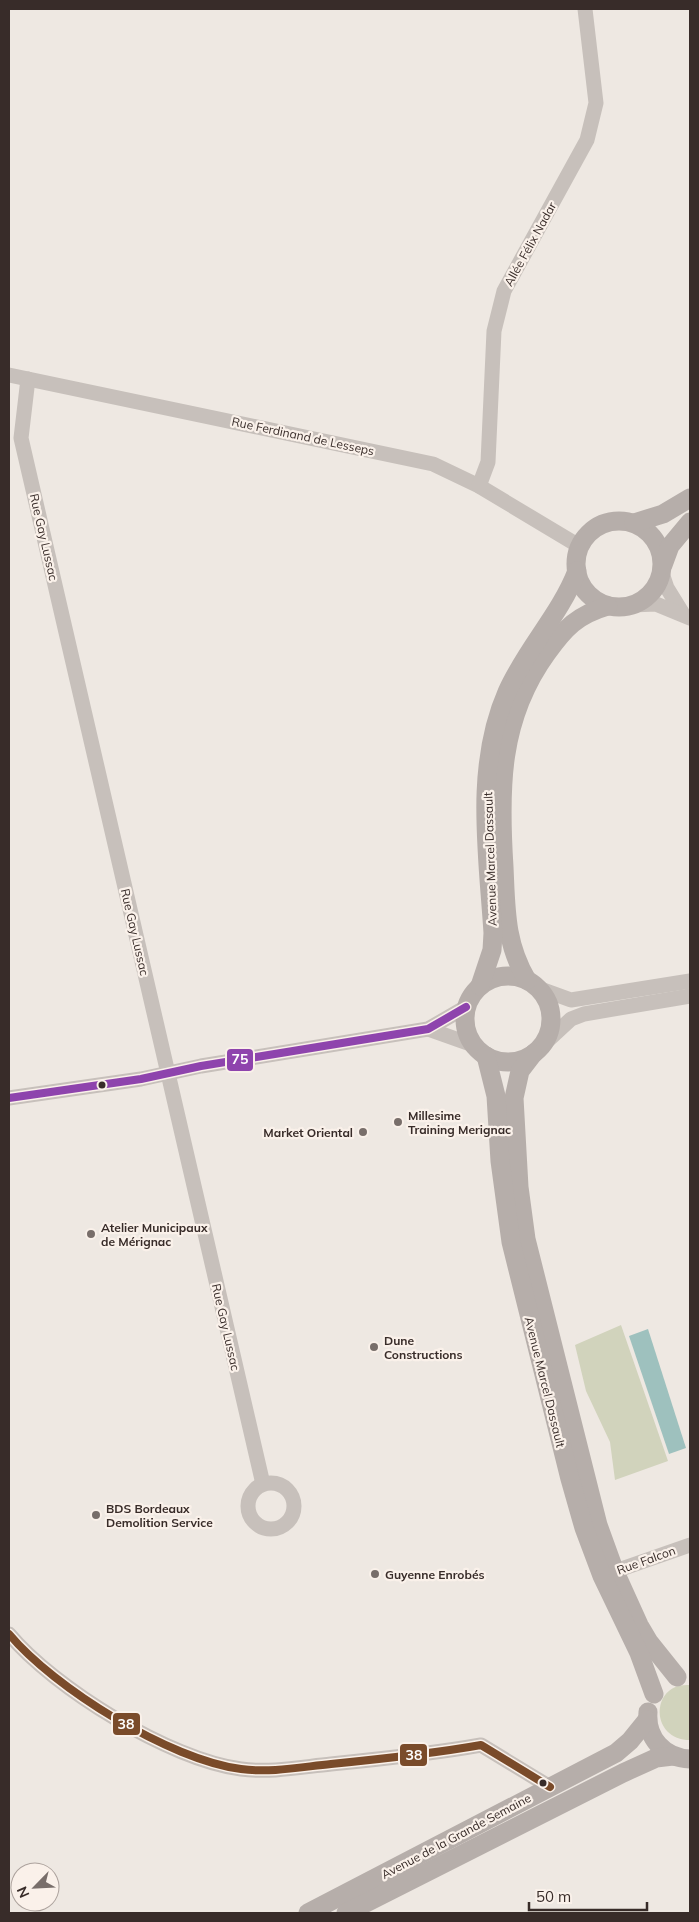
<svg xmlns="http://www.w3.org/2000/svg" width="699" height="1922" font-family="Mulish,sans-serif">
  <style>
    .green { fill: #d1d3bc }
    .water { fill: #9ec1be }
    .lines { fill: none; stroke-linecap: round; stroke-linejoin: round }
    .minor { stroke: #c7c0bb; stroke-width: 15 }
    .major { stroke: #b6aeaa; stroke-width: 19 }
    .bus-1-casing { stroke: #faf1ea; stroke-width: 11 }
    .bus-2-casing { stroke: #faf1ea; stroke-width: 11 }
    .bus-1 { stroke: #8e44ad; stroke-width: 8 }
    .bus-2 { stroke: #7a4b2a; stroke-width: 8 }
    .bus-dot { fill: #382c29; stroke: #faf1ea; stroke-width: 2 }
    .poi-dot { fill: #786e6a; stroke: #faf1ea; stroke-width: 2 }
    .labels { text-anchor: middle; dominant-baseline: central; stroke-width: 4.5; stroke-linejoin: round; paint-order: stroke }
    .street-label { font-size: 12px; fill: #382c29; stroke: #faf1ea }
    .poi-label { font-size: 12px; font-weight: bold; fill: #382c29; stroke: #faf1ea; text-anchor: start }
    .line-badge { stroke: #faf1ea; stroke-width: 2 }
    .badge-label { font-size: 14px; text-anchor: middle; font-weight: bold; fill: #fff }
  </style>
  <rect width="100%" height="100%" fill="#eee8e2"/>
  <g class="green">
    <polygon points="621,1325 668,1461 615,1480 610,1442 586,1391 575,1345"/>
    <path d="M690,1685V1740C649,1740 650,1682 690,1685Z"/>
  </g>
  <polygon class="water" points="648,1329 686,1448 669,1454 629,1336"/>
  <g class="lines">
    <g class="minor">
      <polyline points="9,375 433,464 479,486 579,546"/>
      <polyline points="28,379 21,438 263,1484"/>
      <polyline points="479,486 488,462 494,331 504,291 587,140 596,103 585,9"/>
      <polyline points="662,573 667,588 683,614"/>
      <polyline points="632,605 656,604 690,618"/>
      <polyline points="538,988 571,1000 690,981"/>
      <polyline points="428,1029 473,1045"/>
      <polyline points="544,1044 571,1019 584,1014 690,996"/>
      <polyline points="9,1098 141,1079 201,1066 428,1029 466,1007"/>
      <circle cx="271" cy="1506" r="23"/>
      <polyline points="604,1575 690,1545"/>
      <path d="M9,1634C54,1688 170,1760 241,1769C271,1773 301,1767 331,1764C381,1759 431,1754 481,1745L550,1787"/>
    </g>
    <g class="major">
      <circle cx="619" cy="564" r="43"/>
      <polyline points="634,523 663,514 690,498"/>
      <polyline points="663,565 670,546 690,522"/>
      <circle cx="508" cy="1019" r="43"/>
      <path d="M527,980C505,943 506,909 504,867C499,789 499,719 547,653C565,628 577,615 608,606"/>
      <path d="M480,986L492,950L493,933C488,854 474,767 507,692C526,649 560,615 577,571"/>
      <polyline points="533,1054 520,1071 514,1098 519,1187 526,1239 598,1525 615,1572 639,1625 649,1642 677,1677"/>
      <polyline points="486,1056 496,1096 500,1161 511,1242 570,1479 584,1528 602,1576 639,1653 654,1694"/>
      <path d="M648,1712C646,1738 664,1758 690,1759"/>
      <polyline points="308,1913 616,1753 630,1741 647,1720"/>
      <polyline points="346,1913 623,1773 656,1758 673,1756"/>
    </g>
    <g class="bus-1-casing">
      <polyline id="bus-1" points="9,1098 141,1079 201,1066 428,1029 466,1007"/>
    </g>
    <g class="bus-2-casing">
      <path id="bus-2" d="M9,1634C54,1688 170,1760 241,1769C271,1773 301,1767 331,1764C381,1759 431,1754 481,1745L550,1787"/>
    </g>
    <use href="#bus-1" class="bus-1"/>
    <use href="#bus-2" class="bus-2"/>
  </g>
  <g class="bus-dot">
    <circle cx="102" cy="1085" r="4.5"/>
    <circle cx="543" cy="1783" r="4.5"/>
  </g>
  <g class="poi-dot">
    <circle cx="398" cy="1122" r="5"/>
    <circle cx="363" cy="1132" r="5"/>
    <circle cx="91" cy="1234" r="5"/>
    <circle cx="374" cy="1347" r="5"/>
    <circle cx="96" cy="1515" r="5"/>
    <circle cx="375" cy="1574" r="5"/>
  </g>
  <g class="labels">
    <g class="street-label">
      <text transform="translate(530 244) rotate(-61)">Allée Félix Nadar</text>
      <text transform="translate(303 436) rotate(12)">Rue Ferdinand de Lesseps</text>
      <text transform="translate(44 537) rotate(77)">Rue Gay Lussac</text>
      <text transform="translate(490 859) rotate(-92)">Avenue Marcel Dassault</text>
      <text transform="translate(135 932) rotate(77)">Rue Gay Lussac</text>
      <text transform="translate(226 1327) rotate(77)">Rue Gay Lussac</text>
      <text transform="translate(545 1382) rotate(76)">Avenue Marcel Dassault</text>
      <text transform="translate(646 1560) rotate(-20)">Rue Falcon</text>
      <text transform="translate(456 1836) rotate(-28)">Avenue de la Grande Semaine</text>
    </g>
    <g class="poi-label">
      <text x="408" y="1115">Millesime<tspan x="408" dy="14">Training Merignac</tspan></text>
      <text x="353" y="1132" text-anchor="end">Market Oriental</text>
      <text x="101" y="1227">Atelier Municipaux<tspan x="101" dy="14">de Mérignac</tspan></text>
      <text x="384" y="1340">Dune<tspan x="384" dy="14">Constructions</tspan></text>
      <text x="106" y="1508">BDS Bordeaux<tspan x="106" dy="14">Demolition Service</tspan></text>
      <text x="385" y="1574">Guyenne Enrobés</text>
    </g>
  </g>
  <g class="line-badge">
    <rect x="226" y="1048" width="28" height="24" rx="5" fill="#8e44ad"/>
    <rect x="112" y="1712" width="29" height="24" rx="5" fill="#7a4b2a"/>
    <rect x="399" y="1743" width="29" height="24" rx="5" fill="#7a4b2a"/>
  </g>
  <g class="badge-label">
    <text x="240" y="1064">75</text>
    <text x="126" y="1729">38</text>
    <text x="414" y="1760">38</text>
  </g>
  <rect width="699" height="1922" fill="none" stroke="#382c29" stroke-width="20"/>
  <g transform="translate(35 1887) rotate(246)"><circle r="24" fill="#faf1ea" stroke="#aca29d"/>
  <path d="M0-4L9 19L0 12L-9 19Z" fill="#786e6a"/>
  <text y="-8" font-size="14" font-weight="bold" text-anchor="middle" fill="#382c29">N</text>
  </g>
  <path d="M529 1902v8h118v-8" fill="none" stroke="#382c29" stroke-width="2.5"/>
  <text x="536" y="1902" font-size="15" fill="#382c29" stroke="#faf1ea" stroke-width="4" paint-order="stroke">50 m</text>
</svg>
